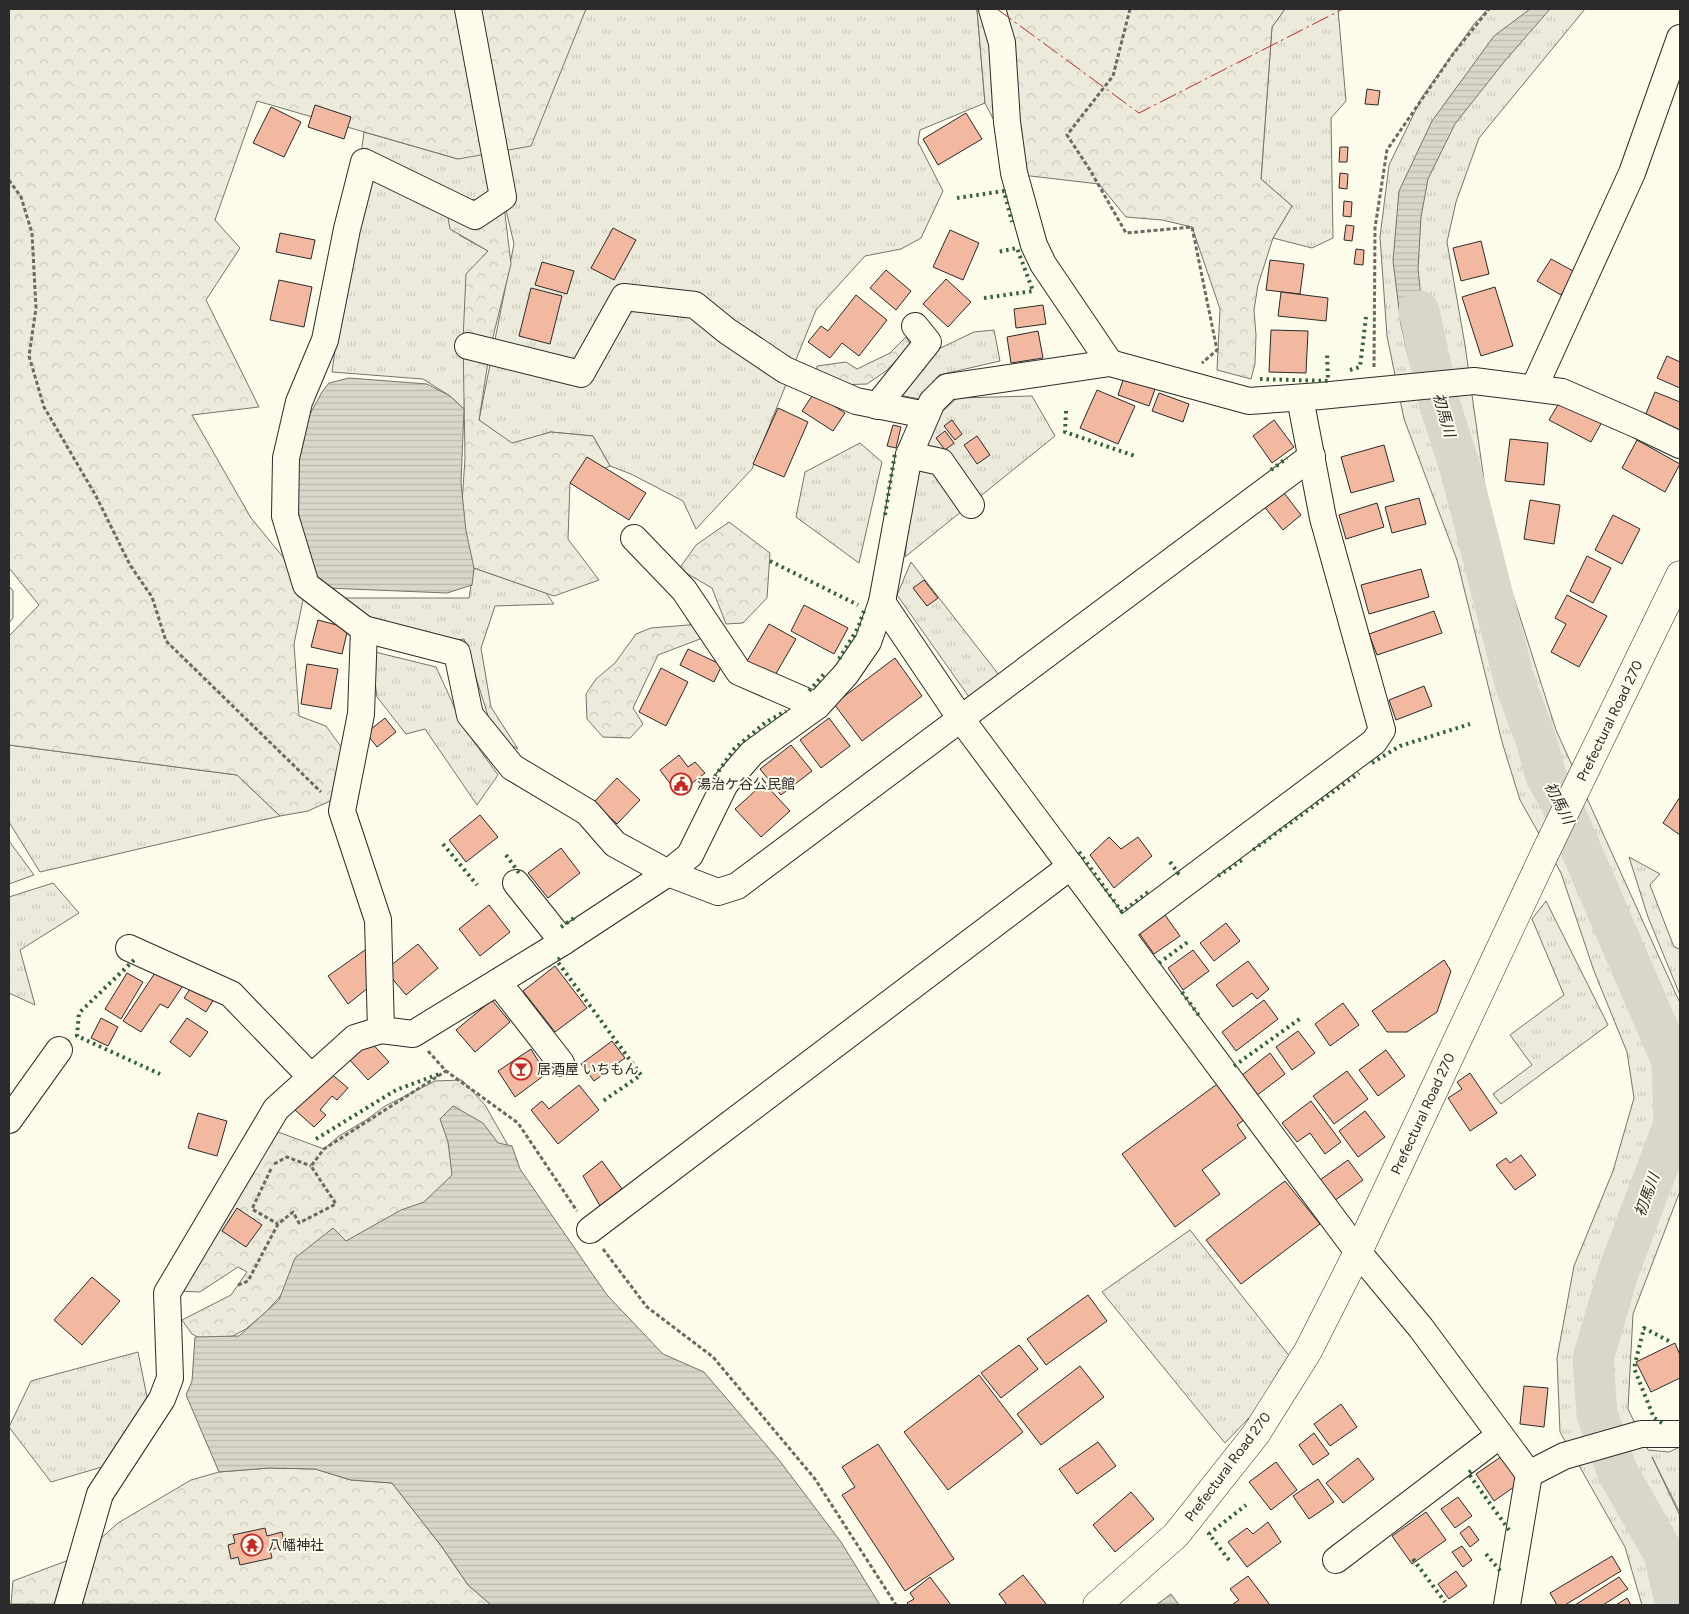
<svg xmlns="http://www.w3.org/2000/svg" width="1689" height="1614" font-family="Figtree,'Noto Sans JP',sans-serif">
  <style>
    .grass { fill: url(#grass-tufts); stroke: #74746e }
    .forest { fill: url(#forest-crowns); stroke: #74746e }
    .water { fill: url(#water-rules); stroke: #74746e }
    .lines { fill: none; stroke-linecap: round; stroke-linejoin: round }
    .river { stroke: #d8d7c9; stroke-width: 41 }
    .building { fill: #f2b8a0; stroke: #2b2b2b }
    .minor-casing { stroke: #2b2b2b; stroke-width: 28 }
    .major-casing { stroke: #2b2b2b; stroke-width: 29 }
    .path { stroke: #6a6964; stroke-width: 3; stroke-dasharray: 4 2.5; stroke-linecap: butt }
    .minor { stroke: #fdfbea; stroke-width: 26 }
    .major { stroke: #fdfbea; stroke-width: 28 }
    .hedge { stroke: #34623c; stroke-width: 4; stroke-dasharray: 2.5 4; stroke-linecap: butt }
    .power { stroke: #c62828; stroke-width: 1; stroke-dasharray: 18 4 2.5 4; stroke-linecap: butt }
    .labels { text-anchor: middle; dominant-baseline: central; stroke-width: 4; stroke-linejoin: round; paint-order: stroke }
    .street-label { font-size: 14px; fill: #2b2b2b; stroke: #fdfbea }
    .poi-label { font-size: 14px; fill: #2b2b2b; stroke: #fdfbea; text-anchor: start }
    .water-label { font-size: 15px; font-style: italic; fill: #2b2b2b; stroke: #fdfbea }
  </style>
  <defs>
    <pattern id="grass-tufts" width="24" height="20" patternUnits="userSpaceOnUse" patternTransform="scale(1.25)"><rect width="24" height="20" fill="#ecebdb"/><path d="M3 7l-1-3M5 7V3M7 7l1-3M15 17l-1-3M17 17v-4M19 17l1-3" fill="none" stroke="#cbcabc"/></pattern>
    <pattern id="forest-crowns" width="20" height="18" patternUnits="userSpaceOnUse" patternTransform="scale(1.25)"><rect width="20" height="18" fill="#ecebdb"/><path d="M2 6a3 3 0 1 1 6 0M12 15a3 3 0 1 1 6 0" fill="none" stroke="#cbcabc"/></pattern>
    <pattern id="water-rules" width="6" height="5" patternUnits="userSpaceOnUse" patternTransform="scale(1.25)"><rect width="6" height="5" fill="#d8d7c9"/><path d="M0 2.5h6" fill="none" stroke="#bab9ad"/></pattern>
  </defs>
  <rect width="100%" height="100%" fill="#fdfbea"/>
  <g class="grass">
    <polygon points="586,9 976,9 977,11 985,103 920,130 918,142 943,191 921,238 901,249 865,256 816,310 752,469 696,529 683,501 631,474 610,466 593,436 551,432 512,444 479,420 514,244 503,197 459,235 488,251 468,349 464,409 450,396 423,379 332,372 364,132 458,159 557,70"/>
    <polygon points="1285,9 1338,9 1346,101 1331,118 1333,238 1312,248 1273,238 1292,206 1261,179 1272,27"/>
    <polygon points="1488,9 1585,9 1479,138 1456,202 1447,242 1465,345 1490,523 1556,730 1680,1003 1680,1191 1633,1314 1628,1409 1648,1450 1669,1452 1680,1447 1680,1513 1652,1457 1680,1516 1680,1605 1642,1605 1625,1547 1560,1432 1557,1358 1574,1266 1613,1171 1634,1098 1627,1052 1594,971 1561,873 1520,800 1502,742 1457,560 1404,419 1387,336 1380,237 1389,165 1422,97 1474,24"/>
    <polygon points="994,330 1000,361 939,375 920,399 893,394 930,353 974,332"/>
    <polygon points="1032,396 1055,436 905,557 918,434 957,398"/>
    <polygon points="860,443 882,462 859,563 796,517 805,472"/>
    <polygon points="911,562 999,675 969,697 897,595"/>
    <polygon points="474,568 546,593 554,604 495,606 481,648 491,707 518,749 509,744 489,719 464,639 428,645 375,639 338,598 469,598"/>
    <polygon points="371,651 436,667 464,728 498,775 477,805 425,729 406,734 377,697"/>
    <polygon points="9,745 237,775 280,816 40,872 9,822"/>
    <polygon points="9,841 34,875 9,884"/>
    <polygon points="1629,857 1660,874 1650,885 1674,947 1680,949 1680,995 1648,917"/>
    <polygon points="53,883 79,913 20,950 35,1005 9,993 9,897"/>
    <polygon points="1546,901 1608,1025 1501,1104 1493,1094 1532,1065 1510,1035 1564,995 1532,919"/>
    <polygon points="1190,1230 1298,1367 1225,1443 1102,1292"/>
    <polygon points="138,1352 147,1397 112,1464 51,1482 9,1427 31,1381"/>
  </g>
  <g class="forest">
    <polygon points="9,9 586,9 531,146 458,159 257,101 215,220 240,248 206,300 259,407 192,415 251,518 306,585 294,644 299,716 326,726 355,766 330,801 308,811 280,816 237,775 9,745 9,636 39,605 9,568"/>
    <polygon points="977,9 1285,9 1272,27 1261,179 1292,206 1273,238 1258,285 1254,310 1256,335 1255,364 1251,379 1217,370 1220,309 1192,227 1162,220 1126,217 1099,184 1022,175 985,103"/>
    <polygon points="503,197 511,264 490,349 479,420 512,443 551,432 593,436 610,466 570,483 568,539 599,580 554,596 474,568 459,550 465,458 463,340 466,274 488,251 450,229 445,202"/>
    <polygon points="906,337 911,345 886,371 867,384 836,385 817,380 817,366 846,362 857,369 890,353"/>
    <polygon points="729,522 770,553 767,598 743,623 726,624 712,588 679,569 696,545"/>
    <polygon points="9,586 13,591 13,618 9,623"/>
    <polygon points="713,623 733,639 727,647 700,639 658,655 633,708 643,724 630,738 603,737 587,719 586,694 596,679 615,663 636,634 651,628"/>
    <polygon points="462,1080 485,1105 517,1161 298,1276 266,1312 246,1329 233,1336 203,1340 192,1334 182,1320 231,1295 247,1272 238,1267 200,1292 177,1291 278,1132 324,1149 339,1136 366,1120 385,1106 435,1081"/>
    <polygon points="269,1468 315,1469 351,1480 392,1483 442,1547 468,1585 491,1605 11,1604 13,1581 82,1555 118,1523 191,1480 219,1472"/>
  </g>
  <g class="water">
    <polygon points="1530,9 1550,9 1504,62 1455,124 1428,179 1421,217 1418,269 1423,316 1436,367 1411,367 1401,325 1393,261 1399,191 1432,121 1494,36"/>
    <polygon points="349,378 427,384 450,396 464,409 461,483 466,531 474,568 472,585 447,593 326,588 313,570 302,534 297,502 298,467 304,425 322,392 329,383"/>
    <polygon points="453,1106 483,1123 498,1143 512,1146 520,1169 607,1295 663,1354 704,1372 779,1460 841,1542 880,1605 491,1605 468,1585 442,1547 392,1483 351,1480 315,1469 269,1468 219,1472 186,1395 192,1381 195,1337 239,1336 279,1300 295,1258 333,1228 346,1241 401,1210 424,1202 452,1175 448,1142 440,1119"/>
    <polygon points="1171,1594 1179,1605 1156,1605"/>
  </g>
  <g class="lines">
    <polyline class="river" points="1419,311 1438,399 1461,471 1515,683 1537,743 1546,776 1560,801 1672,1061 1674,1121 1672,1129 1618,1273 1593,1359 1597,1414 1617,1471 1664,1554 1676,1605"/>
  </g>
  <g class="building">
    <polygon points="1367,89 1380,91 1378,105 1365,104"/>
    <polygon points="315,105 351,117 344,139 308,127"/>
    <polygon points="271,107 301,122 284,157 253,143"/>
    <polygon points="966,113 982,139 938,165 923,139"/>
    <polygon points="1340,147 1348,147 1347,162 1339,162"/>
    <polygon points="1340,173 1348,174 1347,189 1339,188"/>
    <polygon points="1344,201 1352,202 1351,217 1343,216"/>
    <polygon points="1346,225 1354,226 1352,241 1344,240"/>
    <polygon points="613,228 636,240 614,280 591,268"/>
    <polygon points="950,230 979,243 963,280 933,267"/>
    <polygon points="280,233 315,240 311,259 276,252"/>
    <polygon points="1481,241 1489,274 1461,281 1453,248"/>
    <polygon points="1356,249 1364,250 1363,265 1354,264"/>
    <polygon points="1551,259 1575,272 1561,295 1537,281"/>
    <polygon points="1270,260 1304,264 1300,294 1266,290"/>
    <polygon points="542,262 574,271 567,294 535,285"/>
    <polygon points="886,270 911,291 896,310 870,288"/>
    <polygon points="946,279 971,302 948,327 923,304"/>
    <polygon points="279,280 312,287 304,327 270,320"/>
    <polygon points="1495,287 1513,346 1481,356 1462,297"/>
    <polygon points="531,288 562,296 550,344 519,336"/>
    <polygon points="1281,292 1328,298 1326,321 1278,316"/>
    <polygon points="856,295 887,320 859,356 842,343 830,358 808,342 821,326 828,331"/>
    <polygon points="1043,305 1046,324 1016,328 1014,309"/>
    <polygon points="1271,330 1308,331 1306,373 1269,372"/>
    <polygon points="1038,331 1043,358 1011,363 1007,337"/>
    <polygon points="1667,356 1680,362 1680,388 1657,378"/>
    <polygon points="1124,377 1155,389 1149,406 1118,395"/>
    <polygon points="1097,390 1135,406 1118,444 1080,428"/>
    <polygon points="1655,392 1680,402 1680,436 1643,421"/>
    <polygon points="814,393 845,413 833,431 802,411"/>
    <polygon points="1159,393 1189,404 1183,422 1152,411"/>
    <polygon points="1562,398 1603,420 1591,442 1549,420"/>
    <polygon points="778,408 808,422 784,477 753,464"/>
    <polygon points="952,420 962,434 955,440 944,426"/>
    <polygon points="1274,420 1294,447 1272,463 1253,436"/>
    <polygon points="893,425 901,427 896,448 887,446"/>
    <polygon points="945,431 954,443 945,450 936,438"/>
    <polygon points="977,436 990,455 977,464 964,445"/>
    <polygon points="1510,439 1548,443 1544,485 1505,481"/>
    <polygon points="1637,440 1680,464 1665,492 1622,468"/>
    <polygon points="1384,445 1394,481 1351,493 1341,457"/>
    <polygon points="587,457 646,493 629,520 570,483"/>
    <polygon points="1281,489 1301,515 1283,530 1262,504"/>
    <polygon points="1419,498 1426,524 1392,533 1385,507"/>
    <polygon points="1530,500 1560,505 1554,544 1524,539"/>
    <polygon points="1377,503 1384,527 1346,539 1339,515"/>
    <polygon points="1613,515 1640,529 1622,564 1595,550"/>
    <polygon points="1587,556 1611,568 1593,603 1570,591"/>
    <polygon points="1421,569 1429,597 1369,614 1361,585"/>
    <polygon points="924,580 938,598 927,606 913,588"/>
    <polygon points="1567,595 1607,616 1579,667 1551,652 1566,624 1555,618"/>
    <polygon points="804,605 848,628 834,654 791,631"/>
    <polygon points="1434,611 1442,633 1377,655 1369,634"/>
    <polygon points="318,620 348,628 342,654 311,647"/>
    <polygon points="769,624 796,639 774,677 747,661"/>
    <polygon points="688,649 722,665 714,682 680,665"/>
    <polygon points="895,658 922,696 862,741 834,704"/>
    <polygon points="307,664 338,669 331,709 301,704"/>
    <polygon points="661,668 688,682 666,726 639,712"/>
    <polygon points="1424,686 1432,706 1396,720 1389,700"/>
    <polygon points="385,718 396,732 377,747 366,733"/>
    <polygon points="829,718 850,746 821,768 800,740"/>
    <polygon points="791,745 812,771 781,795 760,769"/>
    <polygon points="679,755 688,767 695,762 705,773 678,794 660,770"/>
    <polygon points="617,778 640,800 617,824 594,802"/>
    <polygon points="764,783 790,811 761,837 735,809"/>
    <polygon points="1680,797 1680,835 1663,823"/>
    <polygon points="480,815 498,837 466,862 449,840"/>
    <polygon points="1109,837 1121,849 1138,837 1152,856 1114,888 1090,855"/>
    <polygon points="561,848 580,873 548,898 528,873"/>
    <polygon points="489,905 510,932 480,956 459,929"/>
    <polygon points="1165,915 1180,936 1154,954 1139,933"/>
    <polygon points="1226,923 1240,941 1214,961 1200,943"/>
    <polygon points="418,944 438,968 406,995 385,970"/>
    <polygon points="365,950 376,961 379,979 348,1004 328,976"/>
    <polygon points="1193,950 1209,971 1183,990 1168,968"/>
    <polygon points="1444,960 1451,971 1437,1012 1407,1032 1387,1032 1372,1011"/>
    <polygon points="1248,961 1269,989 1257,999 1252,993 1233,1007 1216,985"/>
    <polygon points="555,966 587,1008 555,1032 523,991"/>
    <polygon points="159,967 184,984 168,1008 160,1004 141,1032 123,1021"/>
    <polygon points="127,973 143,982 121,1019 105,1009"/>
    <polygon points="196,980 217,994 206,1012 184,998"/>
    <polygon points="492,1000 510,1022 475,1052 456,1030"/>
    <polygon points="1264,1000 1278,1019 1236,1051 1222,1032"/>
    <polygon points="1343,1003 1359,1025 1330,1046 1315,1024"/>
    <polygon points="101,1018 118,1027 108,1046 91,1038"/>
    <polygon points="187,1018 208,1032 190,1057 170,1042"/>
    <polygon points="1298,1031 1315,1053 1292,1070 1276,1047"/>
    <polygon points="369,1040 389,1062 368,1080 349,1059"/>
    <polygon points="612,1041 625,1058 594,1081 581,1064"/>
    <polygon points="531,1049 546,1074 515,1097 498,1071"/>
    <polygon points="1386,1050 1405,1076 1378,1096 1359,1070"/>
    <polygon points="1270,1053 1285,1074 1256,1096 1241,1076"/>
    <polygon points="1347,1071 1368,1099 1334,1124 1313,1096"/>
    <polygon points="329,1072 348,1088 337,1100 332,1096 320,1110 326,1115 314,1127 295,1110"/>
    <polygon points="1470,1073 1497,1113 1470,1131 1448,1098 1462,1089 1457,1082"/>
    <polygon points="1228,1076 1255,1112 1237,1125 1246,1138 1202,1170 1220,1194 1175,1227 1122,1154"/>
    <polygon points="579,1085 599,1110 558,1144 531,1110 542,1101 549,1109"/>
    <polygon points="1311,1101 1341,1142 1325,1154 1310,1133 1297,1142 1282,1123"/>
    <polygon points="1365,1111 1385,1137 1358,1157 1339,1131"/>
    <polygon points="198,1113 227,1121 217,1156 188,1148"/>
    <polygon points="1521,1155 1536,1175 1515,1190 1496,1165 1506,1158 1510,1163"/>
    <polygon points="1348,1160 1363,1180 1334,1201 1320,1180"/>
    <polygon points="602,1161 622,1189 600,1206 583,1176"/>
    <polygon points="1285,1181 1320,1224 1241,1284 1206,1240"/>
    <polygon points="237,1208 262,1225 246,1247 222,1231"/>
    <polygon points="92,1277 120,1301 82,1345 54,1320"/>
    <polygon points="1088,1295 1107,1321 1046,1365 1027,1339"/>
    <polygon points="1675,1343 1680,1355 1680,1378 1651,1392 1636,1362"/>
    <polygon points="1019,1345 1038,1369 1001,1398 981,1373"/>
    <polygon points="1080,1366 1104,1397 1041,1445 1017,1414"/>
    <polygon points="979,1375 1023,1432 948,1490 904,1432"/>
    <polygon points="1524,1386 1548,1388 1544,1427 1520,1424"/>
    <polygon points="1341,1404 1357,1427 1330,1446 1314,1424"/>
    <polygon points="1314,1433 1329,1454 1313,1465 1299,1445"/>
    <polygon points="1098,1442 1116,1466 1077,1494 1059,1469"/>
    <polygon points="878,1444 954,1559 905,1591 842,1495 855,1487 842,1467"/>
    <polygon points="1505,1454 1524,1480 1494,1501 1476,1474"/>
    <polygon points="1358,1458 1374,1479 1343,1503 1326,1483"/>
    <polygon points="1276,1462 1297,1490 1271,1510 1249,1482"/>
    <polygon points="1318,1479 1334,1502 1309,1519 1293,1496"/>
    <polygon points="1131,1492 1154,1519 1115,1552 1093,1525"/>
    <polygon points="1458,1497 1472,1516 1455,1528 1441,1509"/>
    <polygon points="1426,1512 1446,1540 1412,1564 1392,1536"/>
    <polygon points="1268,1522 1281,1542 1247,1567 1228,1542 1247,1528 1253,1534"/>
    <polygon points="1469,1526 1479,1540 1470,1547 1460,1533"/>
    <polygon points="265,1528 267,1536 282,1532 285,1546 270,1550 272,1558 240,1565 238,1557 231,1559 228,1545 235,1543 233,1535"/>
    <polygon points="1462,1546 1472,1560 1463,1567 1452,1552"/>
    <polygon points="1612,1556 1621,1571 1565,1605 1557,1605 1550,1593"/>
    <polygon points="1456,1571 1467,1586 1449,1599 1438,1584"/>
    <polygon points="1023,1575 1047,1605 1007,1605 999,1594"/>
    <polygon points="1248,1576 1270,1605 1232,1605 1239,1600 1230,1589"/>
    <polygon points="930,1577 951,1605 909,1605 907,1603 914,1599 910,1593"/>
    <polygon points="1619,1577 1628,1589 1603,1605 1575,1605"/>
    <polygon points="1627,1598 1631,1605 1616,1605"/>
  </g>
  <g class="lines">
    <g class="minor-casing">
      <g id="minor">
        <polyline points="468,9 503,197 475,216 364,162 347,229 325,340 299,402 286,458 285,516 306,585 364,629 457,653 470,715 512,767 587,812 615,844 668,873 718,892 737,886 1312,456"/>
        <polyline points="992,9 1002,43 1007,122 1014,173 1034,245 1043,264 1110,363"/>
        <polyline points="468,346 581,374 624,297 695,305 727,331 785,370 856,401 926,415"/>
        <polyline points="1534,388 1632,173 1680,38"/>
        <polyline points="877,406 928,342 915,326"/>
        <polyline points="909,455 941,462 971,505"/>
        <polyline points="634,538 684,590 739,672 817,706"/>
        <polyline points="882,602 961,719 1358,1252 1421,1328 1529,1474 1507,1605"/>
        <polyline points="364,629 361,714 342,811 378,920 381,1030"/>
        <polyline points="516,883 563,942"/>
        <polyline points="1120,932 1374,742 1382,730 1323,518 1300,398"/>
        <polyline points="129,948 231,994 311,1077"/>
        <polyline points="498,982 561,1063"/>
        <polyline points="9,1120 59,1050"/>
        <polyline points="590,1230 1071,866"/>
        <polyline points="1529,1474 1564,1456 1641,1434 1680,1434"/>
        <polyline points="1336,1560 1500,1435"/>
        <polyline points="68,1605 100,1494 162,1399 170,1378 167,1293 276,1109 355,1038 381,1030 413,1034 563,942 668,873 690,855 725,784 752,753 817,706 846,674 868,642 882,602 909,455 932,402 947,387 1110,363 1249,401 1320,396 1474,381 1562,392 1638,425 1680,445"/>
      </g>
    </g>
    <g class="major-casing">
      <polyline id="major" points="1097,1605 1176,1535 1256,1434 1308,1351 1358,1252 1546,851 1680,575"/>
    </g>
    <g class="path">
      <polyline points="1130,9 1113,76 1067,135 1090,170 1126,233 1192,227 1217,350 1202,363"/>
      <polyline points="9,180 21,197 32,233 36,308 29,356 44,407 96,496 130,565 152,597 166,641 321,792"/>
      <polyline points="1374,367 1375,228 1387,150 1453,54 1489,9"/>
      <polyline points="428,1051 446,1071 518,1123 577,1211"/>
      <polyline points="274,1164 287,1157 311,1166"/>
      <polyline points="271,1169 252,1209 278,1224"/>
      <polyline points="603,1249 647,1307 713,1357 815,1479 896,1605"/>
      <polyline points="238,1285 248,1281 278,1224 293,1212 299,1223 336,1204 311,1166 324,1149 446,1071"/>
    </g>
    <use href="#minor" class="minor"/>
    <use href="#major" class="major"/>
    <g class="hedge">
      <polyline points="957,198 1004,191 1012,222"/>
      <polyline points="984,298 1033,291 1017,248 997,252"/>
      <polyline points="1350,370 1360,367 1366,317"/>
      <polyline points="1260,379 1328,381 1327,352"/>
      <polyline points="1066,411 1065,432 1135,456"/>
      <polyline points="1271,470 1287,458"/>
      <polyline points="885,515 895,453"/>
      <polyline points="770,561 858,605"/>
      <polyline points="839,659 858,628 865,608"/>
      <polyline points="809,691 824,674"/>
      <polyline points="1372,763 1400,746 1470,724"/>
      <polyline points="711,782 734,749 766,722 786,711"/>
      <polyline points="443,844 477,885"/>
      <polyline points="1253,850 1359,773"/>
      <polyline points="1079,852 1122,912 1148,892"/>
      <polyline points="506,855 519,873"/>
      <polyline points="1170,862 1178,873 1175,875"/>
      <polyline points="1218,876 1242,860"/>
      <polyline points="561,927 574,918"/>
      <polyline points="560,958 557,961 641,1075 603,1101"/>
      <polyline points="134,960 79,1013 77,1036 160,1074"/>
      <polyline points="1159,963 1189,941"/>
      <polyline points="1182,992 1200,1017"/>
      <polyline points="1234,1066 1301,1018"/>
      <polyline points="316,1139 396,1090 442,1073"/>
      <polyline points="1662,1423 1654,1418 1634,1368 1644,1328 1669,1341"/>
      <polyline points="1471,1471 1468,1473 1509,1530"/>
      <polyline points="1486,1554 1502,1573"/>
      <polyline points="1413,1559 1445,1602"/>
      <polyline points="1229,1560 1209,1534 1246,1505"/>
    </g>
    <polyline class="power" points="997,9 1139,113 1343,9"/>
  </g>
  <defs>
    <g id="civic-ring" transform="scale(1.125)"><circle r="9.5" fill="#fdfbea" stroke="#c62828" stroke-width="1.5"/><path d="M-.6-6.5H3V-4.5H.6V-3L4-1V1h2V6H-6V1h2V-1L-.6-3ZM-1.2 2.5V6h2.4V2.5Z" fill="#c62828"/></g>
    <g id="bar-ring" transform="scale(1.125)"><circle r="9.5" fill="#fdfbea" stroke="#c62828" stroke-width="1.5"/><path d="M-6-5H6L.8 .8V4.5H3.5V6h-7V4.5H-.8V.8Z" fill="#c62828"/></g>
    <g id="temple-ring" transform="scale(1.125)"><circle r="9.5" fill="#fdfbea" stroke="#c62828" stroke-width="1.5"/><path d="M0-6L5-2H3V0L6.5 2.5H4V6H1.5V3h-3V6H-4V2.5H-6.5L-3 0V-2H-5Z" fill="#c62828"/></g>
  </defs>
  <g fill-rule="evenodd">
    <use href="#civic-ring" x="681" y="784"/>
    <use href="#bar-ring" x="521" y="1069"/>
    <use href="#temple-ring" x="252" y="1545"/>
  </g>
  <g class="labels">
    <g class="street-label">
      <text transform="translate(1610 721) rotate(-64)">Prefectural Road 270</text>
      <text transform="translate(1423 1114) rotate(-65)">Prefectural Road 270</text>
      <text transform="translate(1228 1467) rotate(-53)">Prefectural Road 270</text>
    </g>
    <g class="poi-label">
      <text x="697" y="784">湯治ケ谷公民館</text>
      <text x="537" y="1069">居酒屋 いちもん</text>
      <text x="268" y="1545">八幡神社</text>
    </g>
    <g class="water-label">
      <text transform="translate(1444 415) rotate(74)">初馬川</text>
      <text transform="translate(1559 803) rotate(63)">初馬川</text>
      <text transform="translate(1647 1195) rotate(-70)">初馬川</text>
    </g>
  </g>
  <rect width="1689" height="1614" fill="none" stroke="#2b2b2b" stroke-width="20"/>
</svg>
